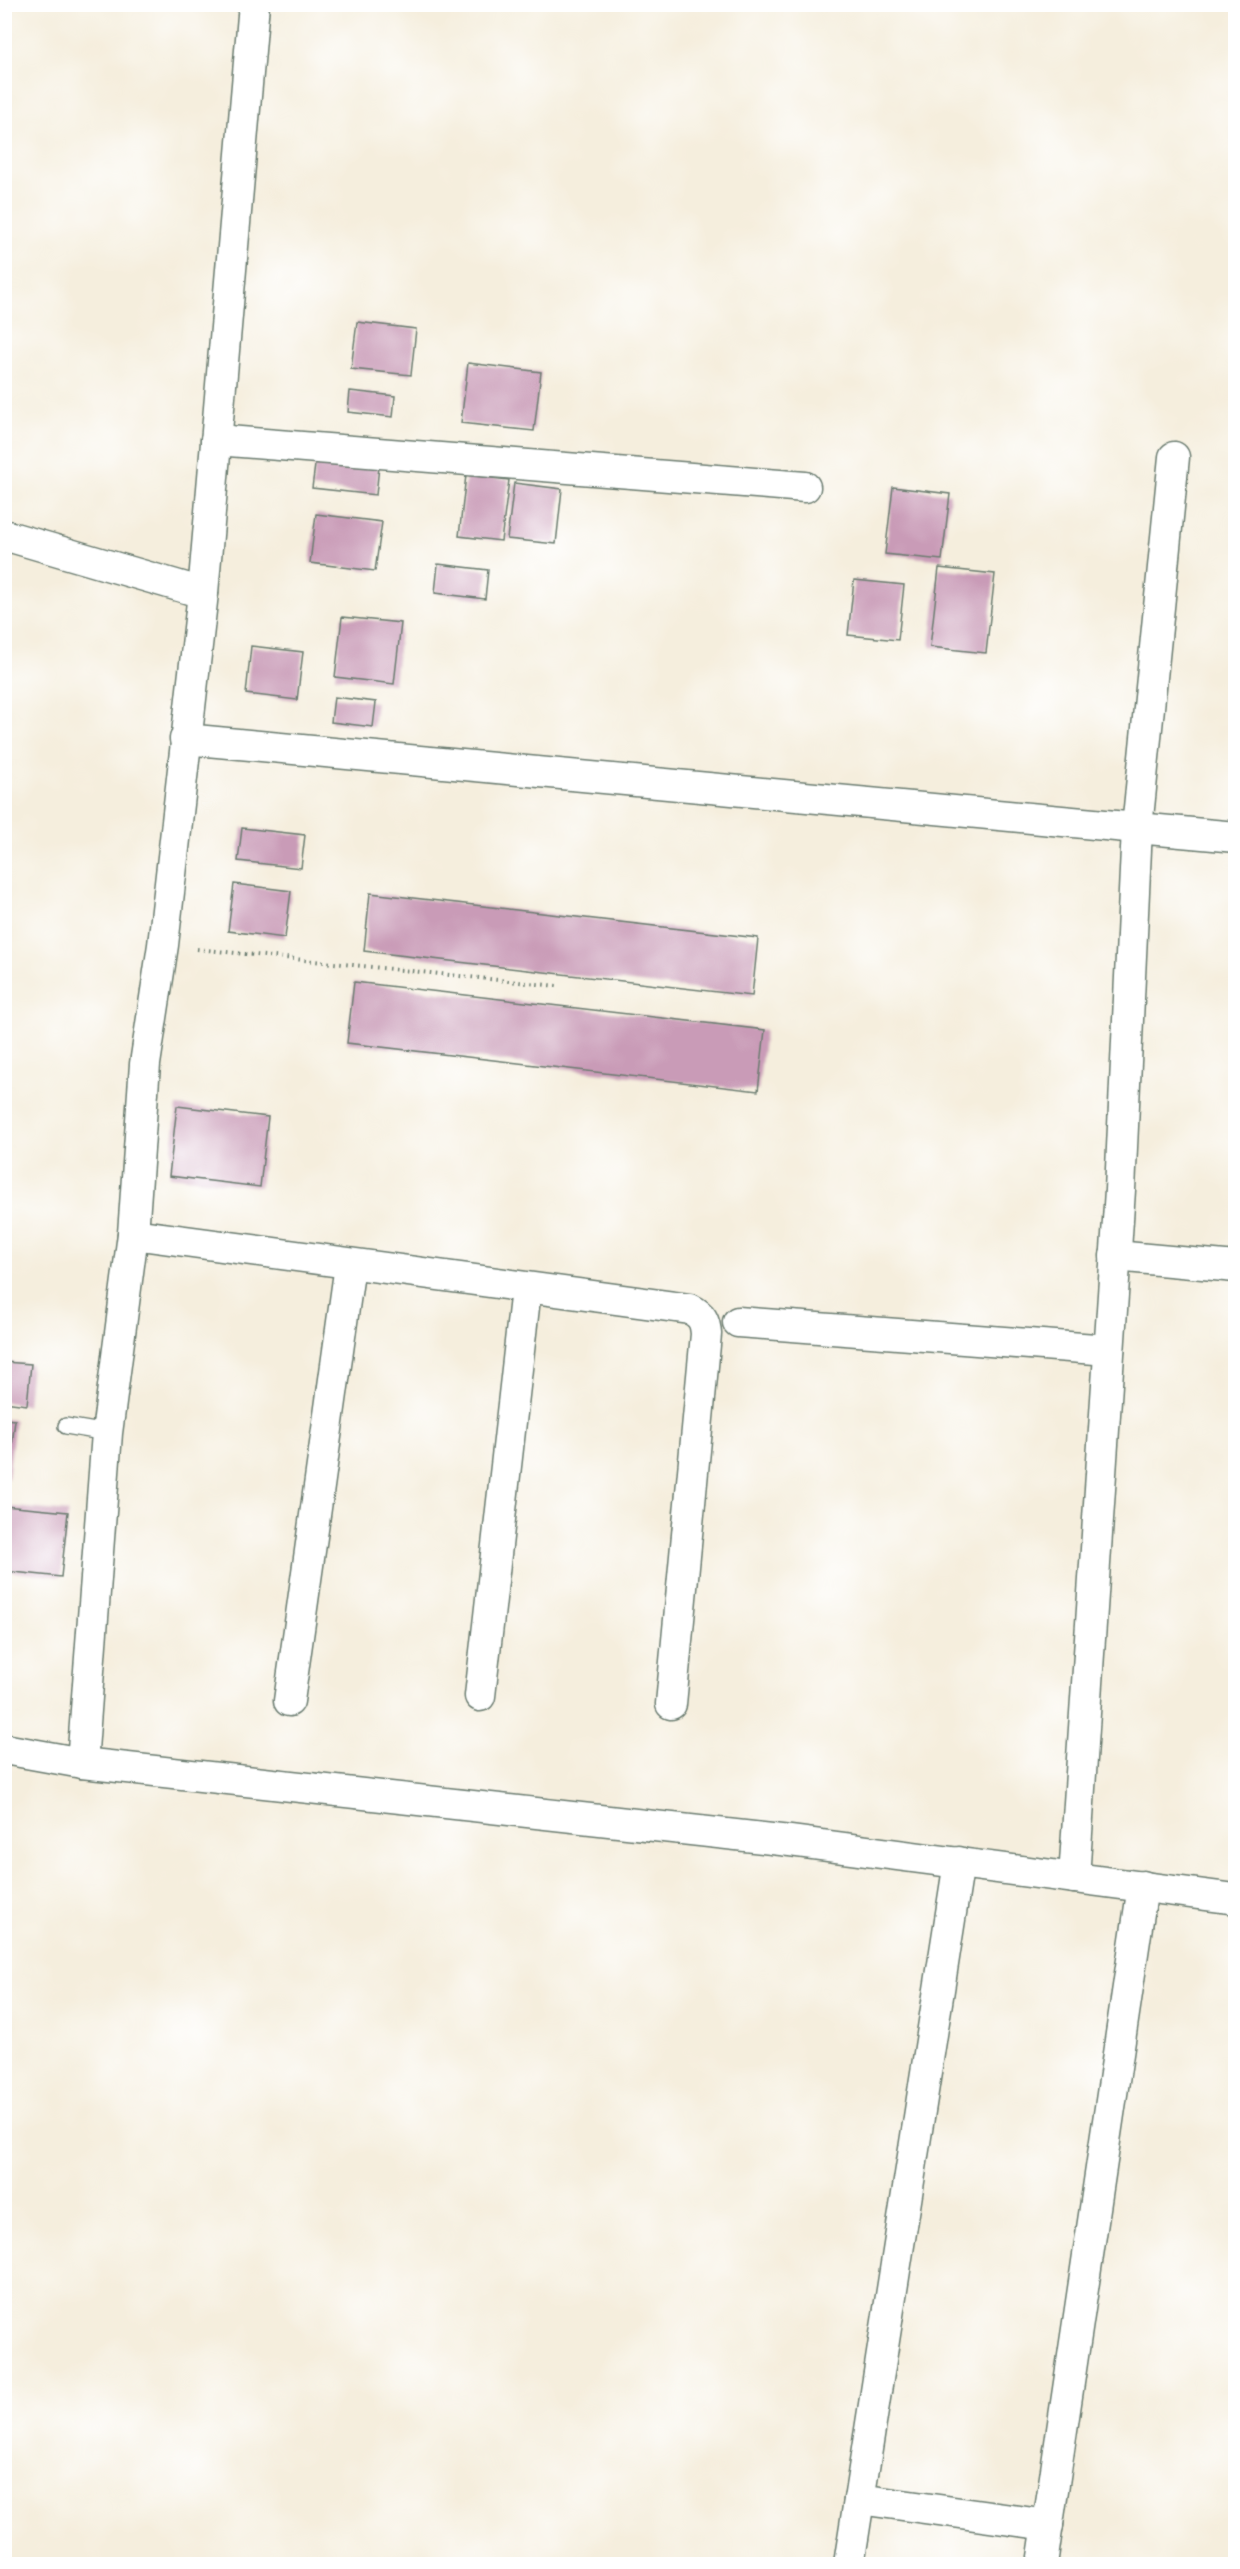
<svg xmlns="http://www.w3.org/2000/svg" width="1240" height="2569" font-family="Delius,sans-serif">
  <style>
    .building { fill: #c99bb7 }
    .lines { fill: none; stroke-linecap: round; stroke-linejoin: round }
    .lane-casing { stroke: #6a7b6f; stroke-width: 18 }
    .street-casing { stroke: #6a7b6f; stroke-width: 33 }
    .path { stroke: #6a7b6f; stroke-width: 4; stroke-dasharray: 1.5 4.5; stroke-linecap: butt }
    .lane { stroke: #fff; stroke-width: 15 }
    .street { stroke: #fff; stroke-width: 30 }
  </style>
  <rect width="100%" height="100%" fill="#fff"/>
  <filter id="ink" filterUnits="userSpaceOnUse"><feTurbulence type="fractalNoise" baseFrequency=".0167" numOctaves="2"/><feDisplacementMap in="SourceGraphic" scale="12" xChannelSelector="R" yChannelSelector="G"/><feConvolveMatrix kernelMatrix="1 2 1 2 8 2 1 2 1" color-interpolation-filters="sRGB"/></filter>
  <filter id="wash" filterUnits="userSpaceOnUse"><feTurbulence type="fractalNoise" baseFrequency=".008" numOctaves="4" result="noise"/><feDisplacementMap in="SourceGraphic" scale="24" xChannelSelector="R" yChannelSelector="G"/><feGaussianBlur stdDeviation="1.35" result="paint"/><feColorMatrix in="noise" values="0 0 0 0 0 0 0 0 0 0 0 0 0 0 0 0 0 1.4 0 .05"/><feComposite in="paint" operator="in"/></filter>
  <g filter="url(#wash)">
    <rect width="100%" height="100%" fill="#f5eedd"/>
    <g id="blocks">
      <g class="building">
        <polygon points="357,322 416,329 411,375 351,369"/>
        <polygon points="468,363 541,372 534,431 461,423"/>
        <polygon points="350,391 395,396 393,417 348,412"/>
        <polygon points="317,450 380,457 376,495 312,488"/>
        <polygon points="466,475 509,480 501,541 459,536"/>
        <polygon points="514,483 562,489 556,544 507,539"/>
        <polygon points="893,487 950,494 942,560 885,554"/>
        <polygon points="316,514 382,522 375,571 310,563"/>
        <polygon points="438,564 488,570 485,599 435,593"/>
        <polygon points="939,568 995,574 986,653 930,647"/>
        <polygon points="854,580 904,585 898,640 848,635"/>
        <polygon points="342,617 401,623 394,684 335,677"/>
        <polygon points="251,646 303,652 297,700 246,694"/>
        <polygon points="334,697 376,702 373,727 331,722"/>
        <polygon points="242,828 305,835 301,868 238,861"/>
        <polygon points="234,884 291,891 285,938 228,931"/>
        <polygon points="370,893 758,938 752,996 364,951"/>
        <polygon points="354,982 765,1030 758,1091 347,1043"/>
        <polygon points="177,1106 268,1117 260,1187 169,1176"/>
        <polygon points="4,1362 31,1364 27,1405 4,1402"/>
        <polygon points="4,1419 15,1420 8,1479 4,1478"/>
        <polygon points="4,1506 68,1512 61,1577 4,1571"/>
      </g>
    </g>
  </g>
  <g filter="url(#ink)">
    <use href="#blocks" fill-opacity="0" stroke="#6a7b6f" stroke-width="1.5"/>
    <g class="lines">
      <g class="lane-casing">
        <polyline id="lane" points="66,1426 107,1433"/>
      </g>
      <g class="street-casing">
        <g id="street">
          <polyline points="216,440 805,487"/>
          <polyline points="4,535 203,593 163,945 145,1064 133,1234 107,1433 82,1763 4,1749"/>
          <polyline points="203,593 254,4"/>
          <polyline points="185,739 1137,828 1174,457"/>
          <path d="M133,1234L690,1309C702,1315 705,1321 706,1334L671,1704"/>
          <polyline points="1115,1256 1236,1267"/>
          <polyline points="738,1322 1109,1350"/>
          <polyline points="480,1696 526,1289"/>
          <polyline points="289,1701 350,1265"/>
          <polyline points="82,1763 790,1841 1236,1899"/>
          <polyline points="1074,1878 1120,1190 1137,828 1236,837"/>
          <polyline points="859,2499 1048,2525"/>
          <polyline points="849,2564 959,1862"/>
          <polyline points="1042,2564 1143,1886"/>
        </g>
      </g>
      <polyline class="path" points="197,949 557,986"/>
      <use href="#lane" class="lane"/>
      <use href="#street" class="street"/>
    </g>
  </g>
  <rect width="1240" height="2569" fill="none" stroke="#fff" stroke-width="24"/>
</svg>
